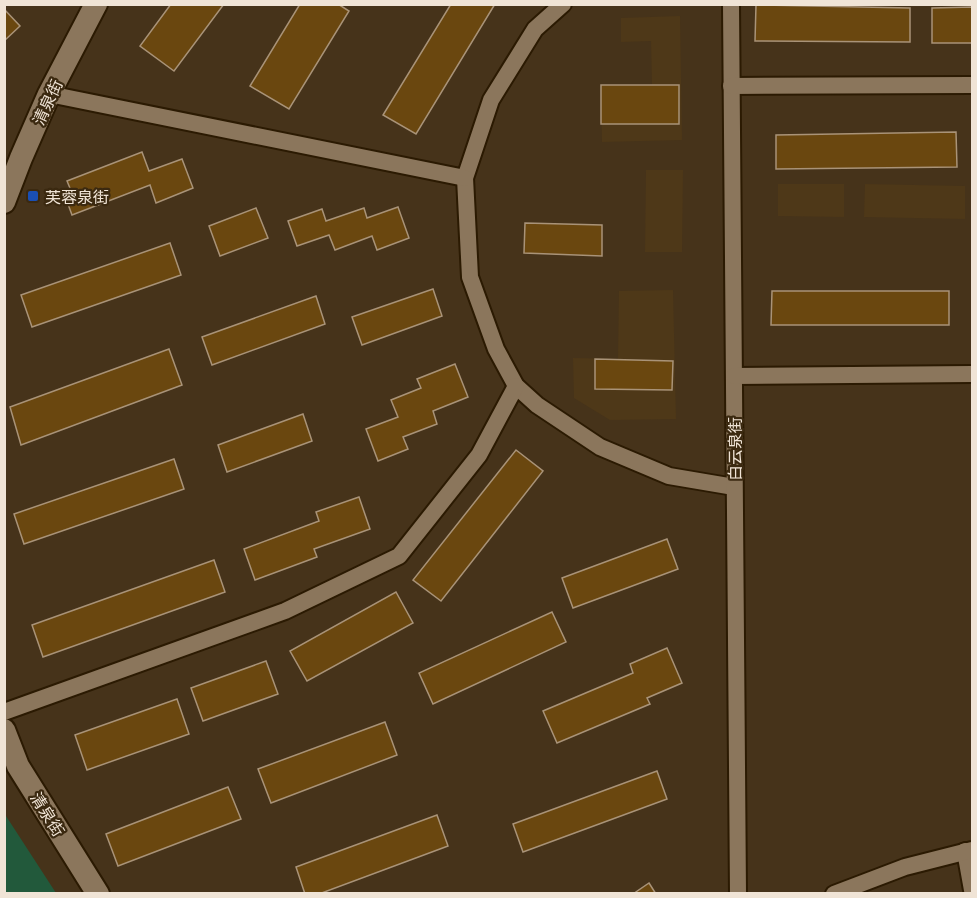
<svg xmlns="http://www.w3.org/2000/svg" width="977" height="898" font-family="Commissioner,'Noto Sans SC',sans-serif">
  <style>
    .built { fill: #4e3818 }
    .green { fill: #22593b }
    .building { fill: #6a470f; stroke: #a99378; stroke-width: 1.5 }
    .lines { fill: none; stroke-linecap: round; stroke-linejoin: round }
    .street-casing { stroke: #2b1a02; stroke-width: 20 }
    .secondary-casing { stroke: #2b1a02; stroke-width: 26 }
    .street { stroke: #8b765c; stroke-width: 16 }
    .secondary { stroke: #8b765c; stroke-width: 22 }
    .transit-dot { fill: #1a4fb4; stroke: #3b2910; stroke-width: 2 }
    .labels { text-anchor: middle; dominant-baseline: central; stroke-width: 4.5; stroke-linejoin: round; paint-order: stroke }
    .street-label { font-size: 16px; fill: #f0e4d6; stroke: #3b2910 }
    .poi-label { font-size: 16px; fill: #f0e4d6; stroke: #3b2910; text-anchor: start }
  </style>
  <rect width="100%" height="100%" fill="#46331a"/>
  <g class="built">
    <polygon points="680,16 682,140 602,142 601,85 652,85 651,41 621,42 621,18"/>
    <polygon points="646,170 683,170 682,252 645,252"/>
    <polygon points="778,184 844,184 844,217 778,216"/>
    <polygon points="865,184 965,186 965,219 864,217"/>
    <polygon points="673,290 676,419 610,420 574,398 573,358 618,359 619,291"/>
  </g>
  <polygon class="green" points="5,811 6,816 56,893 5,893"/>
  <g class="building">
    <polygon points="171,4 224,4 174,71 140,46"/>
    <polygon points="300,4 338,4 349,11 289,109 250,86"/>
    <polygon points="451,4 495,4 416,134 383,115"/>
    <polygon points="756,5 910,8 910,42 755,41"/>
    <polygon points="972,7 972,43 932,43 932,8"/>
    <polygon points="4,9 20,26 4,41"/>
    <rect x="601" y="85" width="78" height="39"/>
    <polygon points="956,132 957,167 776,169 776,135"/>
    <polygon points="142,152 149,171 182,159 193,188 156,203 150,185 72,215 65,196 72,193 67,181"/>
    <polygon points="398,207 409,238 377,250 372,236 335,250 329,235 297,246 288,221 322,209 326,221 364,208 367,218"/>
    <polygon points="256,208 268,238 220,256 209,226"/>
    <polygon points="525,223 602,225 602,256 524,253"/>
    <polygon points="170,243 181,275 32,327 21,295"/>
    <polygon points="433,289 442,316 362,345 352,317"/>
    <polygon points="772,291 949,291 949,325 771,325"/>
    <polygon points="316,296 325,324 212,365 202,337"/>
    <polygon points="169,349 182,385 21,445 10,407"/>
    <polygon points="595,359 673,361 672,390 595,389"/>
    <polygon points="455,364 468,397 433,411 437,424 403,437 408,449 378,461 366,429 398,417 391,400 421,388 417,379"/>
    <polygon points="303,414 312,441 227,472 218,445"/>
    <polygon points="516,450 543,471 441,601 413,580"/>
    <polygon points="174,459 184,489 24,544 14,514"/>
    <polygon points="359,497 370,529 314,549 317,557 255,580 244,549 319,521 316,512"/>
    <polygon points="667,539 678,569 573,608 562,578"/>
    <polygon points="214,560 225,592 43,657 32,625"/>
    <polygon points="396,592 413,623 307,681 290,651"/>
    <polygon points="552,612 566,642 433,704 419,673"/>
    <polygon points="667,648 682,683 647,698 650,704 557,743 543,711 633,673 630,664"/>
    <polygon points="266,661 278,694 203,721 191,688"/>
    <polygon points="177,699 189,734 87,770 75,735"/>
    <polygon points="385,722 397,755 271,803 258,769"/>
    <polygon points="657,771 667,799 523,852 513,824"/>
    <polygon points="228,787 241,819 118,866 106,834"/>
    <polygon points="437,815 448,846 319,894 305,894 296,867"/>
    <polygon points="649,883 656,894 633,894"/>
  </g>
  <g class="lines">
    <g class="street-casing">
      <g id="street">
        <polyline points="563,4 535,29 491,100 465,178 470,277 496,349 516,386 537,405 600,447 669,476 734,487"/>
        <polyline points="731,4 738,894"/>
        <polyline points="731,86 972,85"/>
        <polyline points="49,94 465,178"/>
        <polyline points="734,376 972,374"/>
        <polyline points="4,712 285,611 399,556 479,455 516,386"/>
        <polyline points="965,851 972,890"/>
        <polyline points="834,894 905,867 972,850"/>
      </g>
    </g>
    <g class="secondary-casing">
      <g id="secondary">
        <polyline points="4,202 21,158 49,94 96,4"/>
        <polyline points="4,730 18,766 98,894"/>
      </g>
    </g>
    <use href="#street" class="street"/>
    <use href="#secondary" class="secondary"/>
  </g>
  <rect class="transit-dot" x="27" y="190" width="12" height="12" rx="3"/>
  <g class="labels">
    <g class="street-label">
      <text transform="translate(47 102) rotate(-65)">清泉街</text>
      <text transform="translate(734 449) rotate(-90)">白云泉街</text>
      <text transform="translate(48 814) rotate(58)">清泉街</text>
    </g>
    <g class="poi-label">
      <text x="45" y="196">芙蓉泉街</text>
    </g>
  </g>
  <rect width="977" height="898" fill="none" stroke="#f0e4d6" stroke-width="12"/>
</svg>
